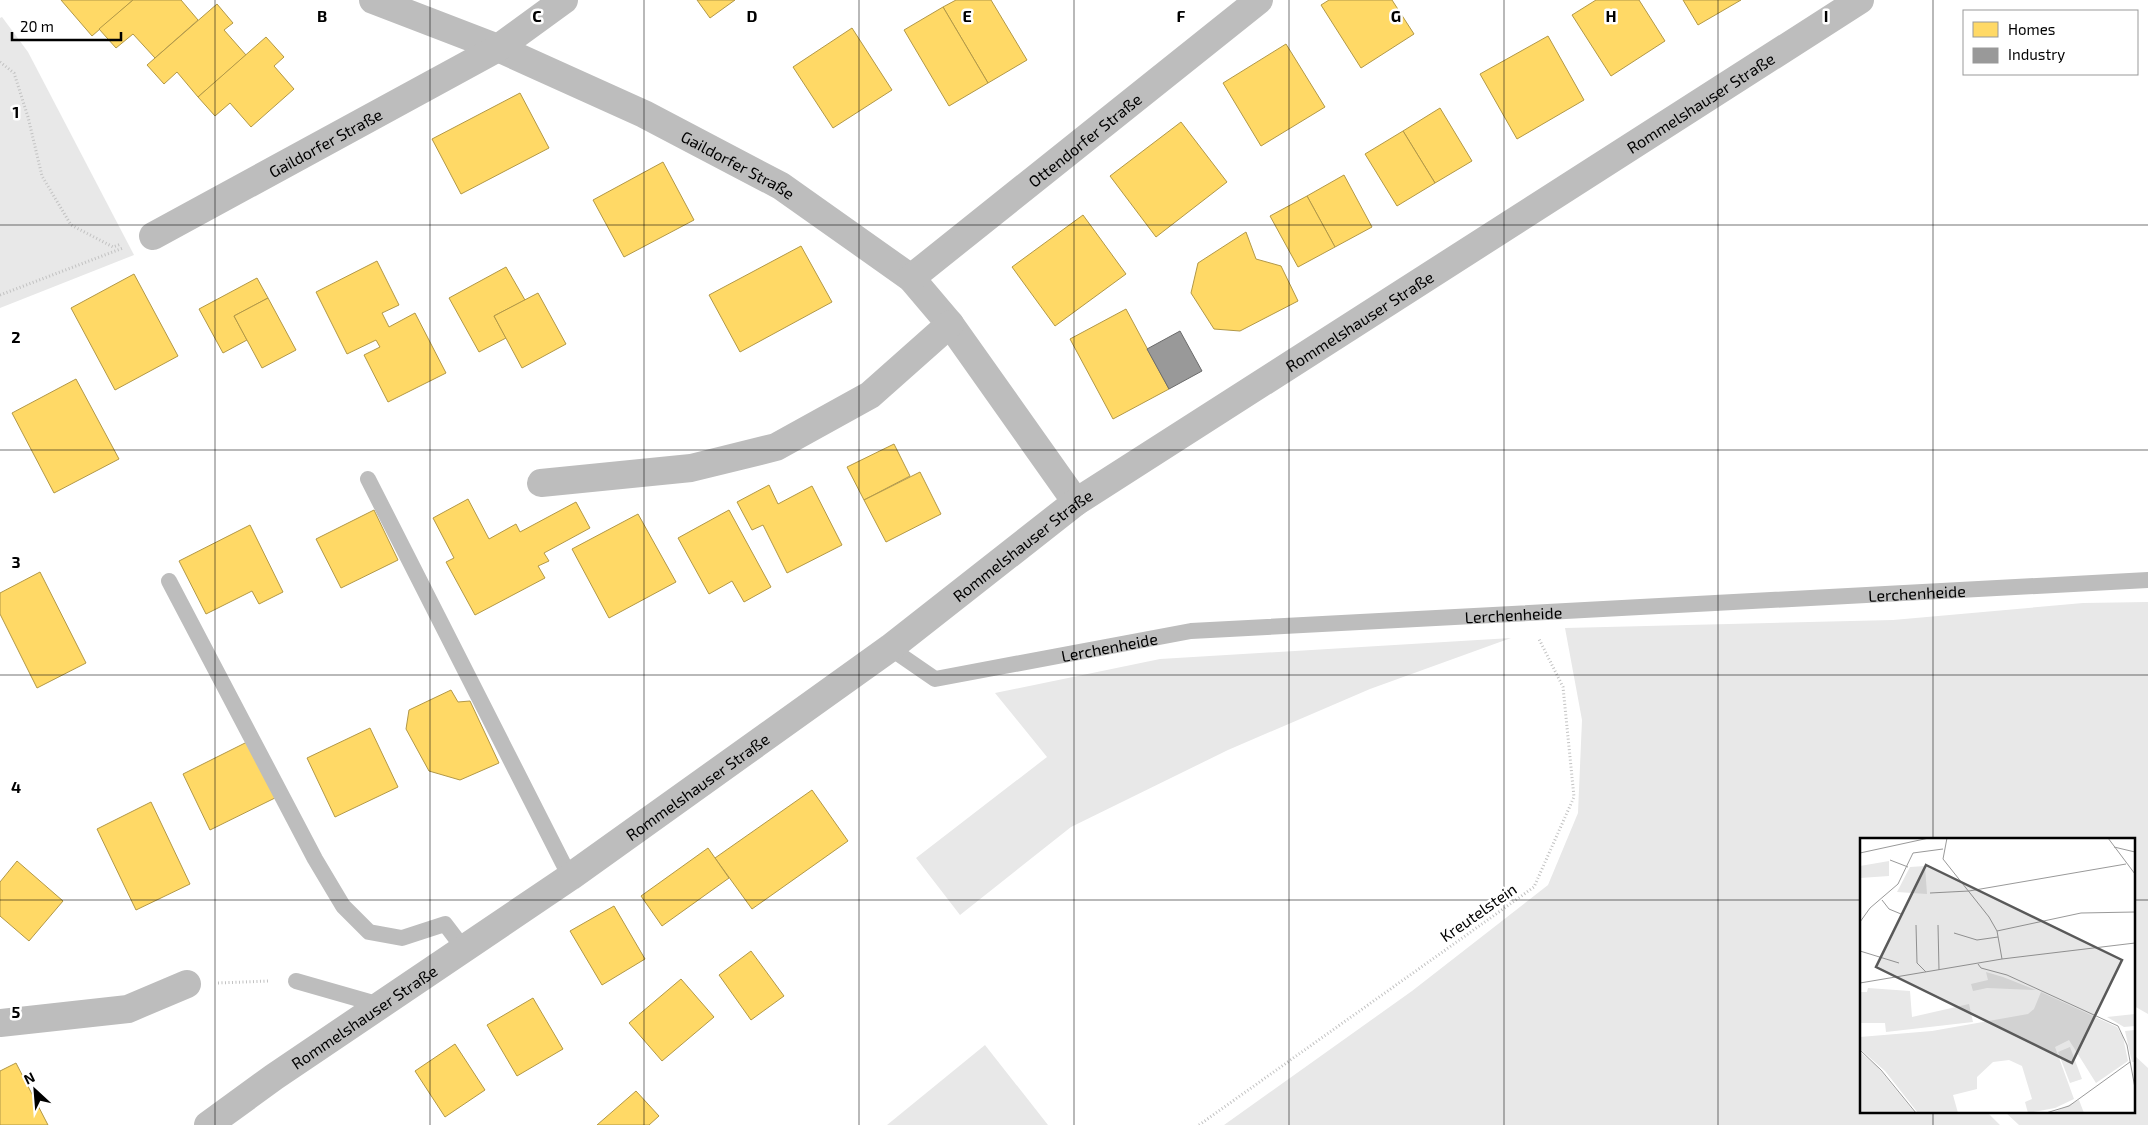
<svg xmlns="http://www.w3.org/2000/svg" width="2148" height="1125" font-family="'Exo 2',sans-serif">
  <style>
    .green { fill: #e8e8e8 }
    .homes { fill: #ffd966; stroke: #b29847 }
    .industry { fill: #999; stroke: #6b6b6b }
    .lines { fill: none; stroke-linecap: round; stroke-linejoin: round }
    .path { stroke: #c2c2c2; stroke-width: 3; stroke-dasharray: 1 2.5; stroke-linecap: butt }
    .lane { stroke: #bdbdbd; stroke-width: 16 }
    .street { stroke: #bdbdbd; stroke-width: 28 }
    .grid { fill: none; stroke: #000; stroke-width: 1; stroke-opacity: 0.55 }
    .labels { text-anchor: middle; dominant-baseline: central; stroke-width: 5; stroke-linejoin: round; paint-order: stroke }
    .street-label { font-size: 16px; fill: #000; stroke: #fff }
    .inset-road { fill: none; stroke: #999; stroke-width: 1 }
    .view { fill: #595959; fill-opacity: 0.15; stroke: #595959; stroke-width: 2.5 }
    .inset-edge { fill: none; stroke: #000; stroke-width: 2.5 }
    .grid-label { font-size: 16px; text-anchor: middle; font-weight: bold; fill: #000; stroke: #fff; stroke-width: 5; stroke-linejoin: round; paint-order: stroke }
  </style>
  <rect width="100%" height="100%" fill="#fff"/>
  <g class="green">
    <polygon points="2,17 28,52 134,255 0,308 0,18"/>
    <polygon points="2148,602 2148,1014 2134,1006 2134,839 1862,839 1862,1111 1986,1111 2000,1125 1224,1125 1412,991 1548,885 1578,813 1582,720 1565,628 1893,620 2083,603"/>
    <polygon points="1511,638 1370,689 1228,750 1071,827 960,915 916,858 1047,757 995,693 1160,659"/>
    <polygon points="985,1045 1048,1125 887,1125"/>
    <polygon points="2134,1055 2148,1068 2148,1125 2019,1125 2004,1111 2134,1111"/>
  </g>
  <g class="homes">
    <polygon points="61,0 133,0 92,36"/>
    <polygon points="133,0 181,0 198,20 155,58 133,34 116,48 99,29"/>
    <polygon points="697,0 735,0 710,18"/>
    <polygon points="956,0 991,0 1027,60 988,83 943,7"/>
    <polygon points="1329,0 1392,0 1414,34 1361,68 1321,5"/>
    <polygon points="1596,0 1639,0 1665,41 1611,76 1572,15"/>
    <polygon points="1683,0 1741,0 1698,25"/>
    <polygon points="217,4 233,23 224,30 246,55 198,97 177,72 164,84 147,65"/>
    <polygon points="943,7 988,83 949,106 904,30"/>
    <polygon points="852,28 892,90 833,128 793,67"/>
    <polygon points="1548,36 1584,100 1517,139 1480,74"/>
    <polygon points="266,37 284,57 274,66 294,89 251,127 230,103 215,116 198,97"/>
    <polygon points="1286,44 1325,107 1261,146 1223,83"/>
    <polygon points="520,93 549,148 461,194 432,139"/>
    <polygon points="1440,108 1472,161 1435,183 1403,131"/>
    <polygon points="1181,122 1227,182 1156,237 1110,176"/>
    <polygon points="1403,131 1435,183 1397,206 1365,154"/>
    <polygon points="663,162 694,220 624,257 593,200"/>
    <polygon points="1344,175 1372,227 1335,247 1307,196"/>
    <polygon points="1307,196 1335,247 1298,267 1270,216"/>
    <polygon points="1083,215 1126,274 1055,326 1012,267"/>
    <polygon points="1246,232 1256,259 1281,266 1298,301 1240,331 1214,329 1191,293 1198,263"/>
    <polygon points="801,246 832,302 740,352 709,295"/>
    <polygon points="377,261 399,305 382,313 389,327 415,313 446,373 388,402 364,355 380,347 376,340 347,354 316,292"/>
    <polygon points="506,267 525,300 494,316 506,338 479,352 449,298"/>
    <polygon points="134,274 178,356 115,390 71,308"/>
    <polygon points="257,278 268,298 234,316 247,340 223,353 199,309"/>
    <polygon points="538,293 566,344 522,368 494,316"/>
    <polygon points="268,298 296,350 262,368 234,316"/>
    <polygon points="1126,309 1169,389 1113,419 1070,339"/>
    <polygon points="76,379 119,459 54,493 12,413"/>
    <polygon points="894,444 910,476 864,500 847,467"/>
    <polygon points="920,472 941,514 886,542 864,500"/>
    <polygon points="769,485 778,504 812,486 842,545 787,573 763,525 752,530 737,502"/>
    <polygon points="468,499 489,539 516,524 520,532 576,502 590,528 544,553 549,561 538,566 545,578 475,615 446,562 454,558 433,518"/>
    <polygon points="374,510 398,560 341,588 316,539"/>
    <polygon points="729,510 771,587 744,602 732,581 709,594 678,538"/>
    <polygon points="638,514 676,582 609,618 572,549"/>
    <polygon points="250,525 283,592 259,604 252,591 206,614 179,561"/>
    <polygon points="40,572 86,663 37,688 0,614 0,593"/>
    <polygon points="451,690 458,702 470,701 499,763 460,780 429,771 406,729 409,710"/>
    <polygon points="370,728 398,787 335,817 307,758"/>
    <polygon points="251,740 279,796 210,830 183,774"/>
    <polygon points="812,790 848,841 752,909 715,858"/>
    <polygon points="151,802 190,884 136,910 97,829"/>
    <polygon points="708,848 729,878 662,926 641,896"/>
    <polygon points="17,861 63,901 29,941 0,916 0,882"/>
    <polygon points="614,906 645,959 602,985 570,931"/>
    <polygon points="751,951 784,996 751,1020 719,975"/>
    <polygon points="681,979 714,1017 662,1061 629,1023"/>
    <polygon points="533,998 563,1049 517,1076 487,1025"/>
    <polygon points="455,1044 485,1090 445,1117 415,1071"/>
    <polygon points="16,1063 48,1125 0,1125 0,1071"/>
    <polygon points="636,1091 659,1116 649,1125 597,1125"/>
  </g>
  <polygon class="industry" points="1180,331 1202,371 1169,389 1147,349"/>
  <g class="lines">
    <g class="path">
      <polyline points="0,62 14,73 28,117 42,176 71,225 113,247 121,244"/>
      <polyline points="0,295 123,248"/>
      <polyline points="218,983 269,981"/>
      <polyline points="1199,1125 1534,887 1574,797 1563,687 1539,639"/>
    </g>
    <g class="lane">
      <polyline points="368,479 570,877"/>
      <polyline points="169,581 315,859 343,906 369,932 402,938 445,924 464,949"/>
      <path id="s1" d="M890,648L935,679L1191,631L2148,580"/>
      <polyline points="296,981 380,1005"/>
    </g>
    <g class="street">
      <path id="s2" d="M373,0L498,48L644,114L781,186L911,278L950,324L1076,502"/>
      <path id="s3" d="M153,236L498,48L564,0"/>
      <path id="s4" d="M911,278L1259,0"/>
      <polyline points="541,483 691,468 776,447 870,395 950,324"/>
      <polyline points="0,1023 128,1009 187,984"/>
      <path id="s5" d="M208,1125L274,1077L570,877L890,648L1076,502L1860,0"/>
    </g>
  </g>
  <path class="grid" d="M215,0V1125M430,0V1125M644,0V1125M859,0V1125M1074,0V1125M1289,0V1125M1504,0V1125M1718,0V1125M1933,0V839M0,225H2148M0,450H2148M0,675H2148M0,900H1862M2134,900H2148M1933,1111V1125"/>
  <g class="labels">
    <g class="street-label">
      <text stroke="none"><textPath href="#s5" startOffset="1810">Rommelshauser Straße</textPath></text>
      <text stroke="none"><textPath href="#s4" startOffset="222">Ottendorfer Straße</textPath></text>
      <text stroke="none"><textPath href="#s3" startOffset="196">Gaildorfer Straße</textPath></text>
      <text stroke="none"><textPath href="#s2" startOffset="401">Gaildorfer Straße</textPath></text>
      <text stroke="none"><textPath href="#s5" startOffset="1405">Rommelshauser Straße</textPath></text>
      <text stroke="none"><textPath href="#s5" startOffset="1000">Rommelshauser Straße</textPath></text>
      <text stroke="none"><textPath href="#s1" startOffset="1042">Lerchenheide</textPath></text>
      <text stroke="none"><textPath href="#s1" startOffset="638">Lerchenheide</textPath></text>
      <text stroke="none"><textPath href="#s1" startOffset="232">Lerchenheide</textPath></text>
      <text stroke="none"><textPath href="#s5" startOffset="595">Rommelshauser Straße</textPath></text>
      <text transform="translate(1478 912) rotate(-35)">Kreutelstein</text>
      <text stroke="none"><textPath href="#s5" startOffset="190">Rommelshauser Straße</textPath></text>
    </g>
  </g>
  <g transform="translate(1860 838)">
    <rect width="275" height="275" fill="#fff"/>
    <path d="M29,23V38L0,40V28ZM65,28L67,56L37,54L50,29ZM126,134L143,139L176,152L127,150L113,153L111,146L128,142ZM8,150L50,153L52,179L109,166L113,184L26,194L25,185H0V154H7ZM181,154L257,189L263,199L268,223L236,245L209,202L195,209L214,261L195,270L168,275L165,264L172,261L162,228L149,222L133,224L117,239V251L93,257L98,275H58L25,233L0,211V199L72,193L168,176L174,171ZM275,176V188L264,189L247,179ZM275,192V224H272L265,193ZM210,209L222,241L210,245L198,214ZM0,214L16,227L55,275H0ZM219,262L224,275H192Z" fill="#e8e8e8"/>
    <path class="inset-road" d="M87,0L83,21L129,79L137,93L142,121M248,0L275,36M254,9L275,14M0,15L69,0M30,22L48,29M70,55L109,53L266,26M22,62L29,71L41,76M0,84L10,70L38,46L53,15L83,11M56,87L57,125L66,134M78,87L79,132M137,93L221,75L275,74M94,95L117,102L138,99M0,113L39,125M118,126L121,130L147,137L258,188L267,207L275,250M0,145L142,121L275,105M0,212L21,232L56,275M186,275L209,268L270,224"/>
    <path class="view" d="M66,27L262,122L212,225L16,129Z"/>
    <rect width="275" height="275" class="inset-edge"/>
  </g>
  <g class="grid-label">
    <text x="322" y="22">B</text>
    <text x="537" y="22">C</text>
    <text x="752" y="22">D</text>
    <text x="967" y="22">E</text>
    <text x="1181" y="22">F</text>
    <text x="1396" y="22">G</text>
    <text x="1611" y="22">H</text>
    <text x="1826" y="22">I</text>
    <text x="16" y="118">1</text>
    <text x="16" y="343">2</text>
    <text x="16" y="568">3</text>
    <text x="16" y="793">4</text>
    <text x="16" y="1018">5</text>
  </g>
  <rect x="1963" y="10" width="175" height="65" fill="#ffffff" stroke="#999999"/>
  <rect x="1973" y="22" width="25" height="15" fill="#ffd966" stroke="#999999"/>
  <text x="2008" y="35" font-size="15" fill="#000000">Homes</text>
  <rect x="1973" y="48" width="25" height="15" fill="#999999" stroke="#999999"/>
  <text x="2008" y="60" font-size="15" fill="#000000">Industry</text>
  <g transform="translate(35 1090) rotate(334)" stroke="#ffffff" stroke-width="4" paint-order="stroke">
  <path d="M0-4L9 19L0 12L-9 19Z" fill="#000000"/>
  <text y="-8" font-size="14" font-weight="bold" text-anchor="middle" fill="#000000">N</text>
  </g>
  <path d="M12 32v8h109v-8" fill="none" stroke="#000000" stroke-width="2.5"/>
  <text x="20" y="32" font-size="15" fill="#000000" stroke="#ffffff" stroke-width="4" paint-order="stroke">20 m</text>
</svg>
